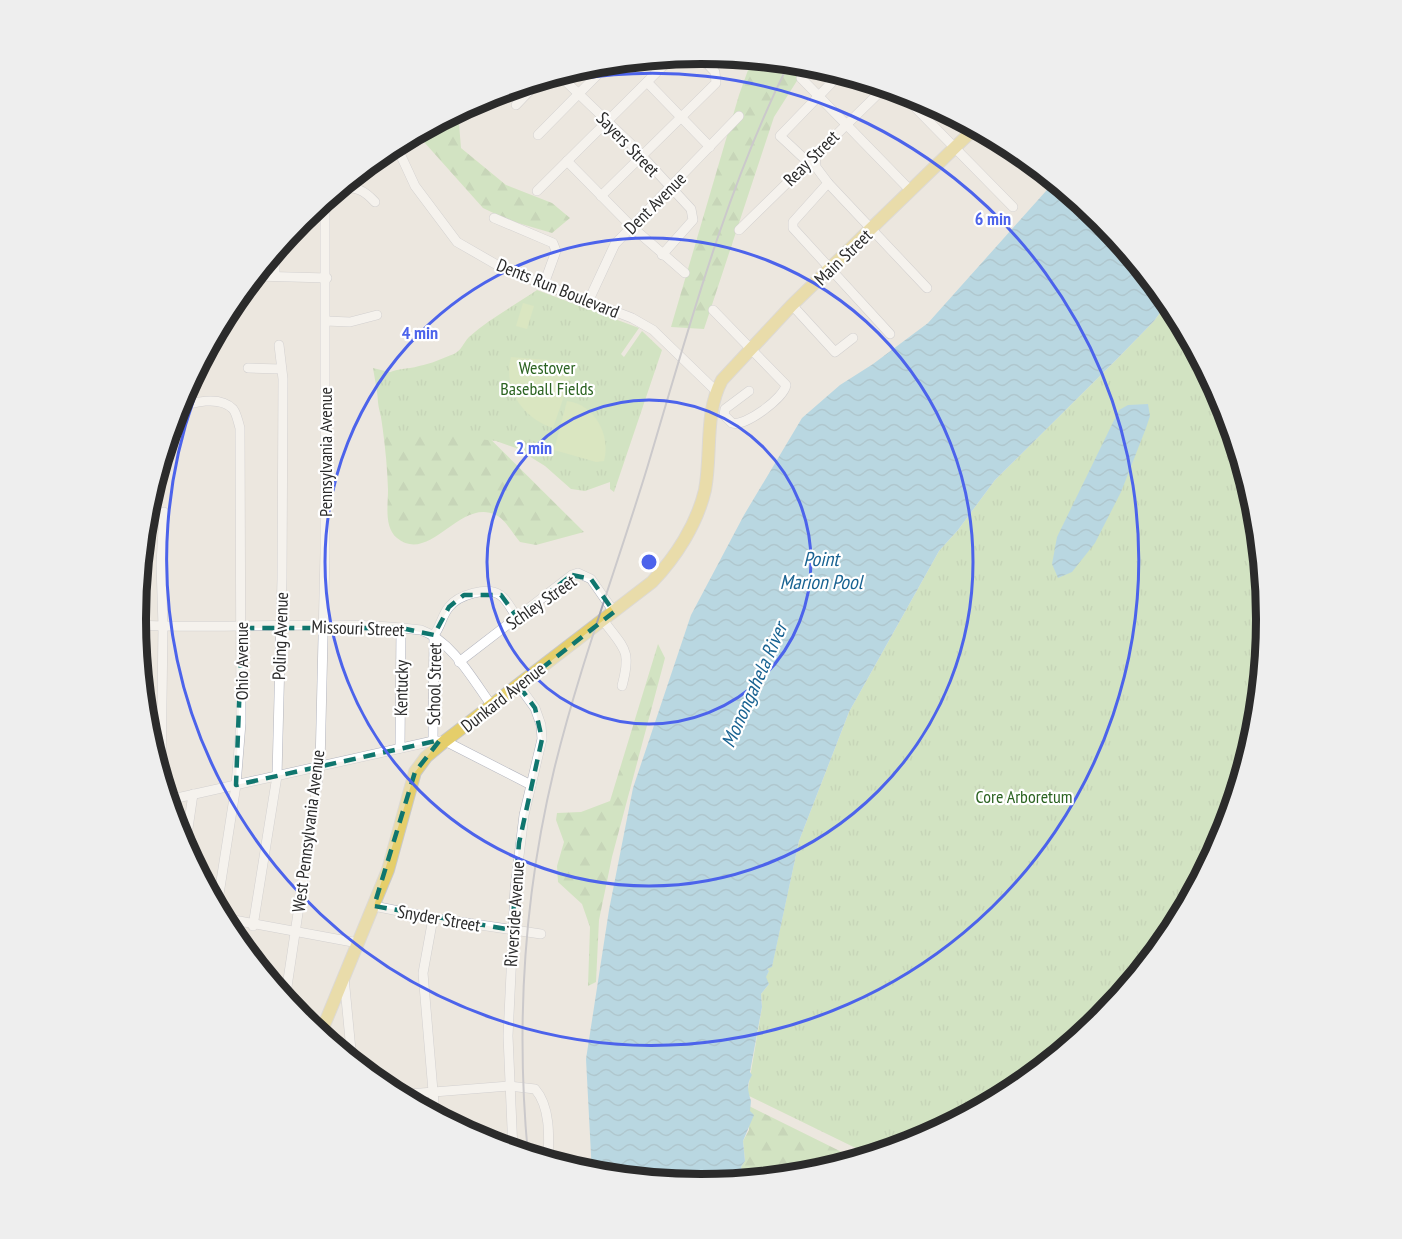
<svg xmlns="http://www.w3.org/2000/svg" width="1402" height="1239" font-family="'PT Sans Narrow',sans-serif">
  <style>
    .forest { fill: url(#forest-firs) }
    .park { fill: url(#park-tufts) }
    .pitch { fill: #c3e49d }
    .water { fill: url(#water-waves) }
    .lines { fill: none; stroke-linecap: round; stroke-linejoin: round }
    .minor-casing { stroke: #b2b4be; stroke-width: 10 }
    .major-casing { stroke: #c8c8c8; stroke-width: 14 }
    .minor { stroke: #fff; stroke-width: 9 }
    .major { stroke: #e5ce6a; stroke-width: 12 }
    .rail { stroke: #a2a4b4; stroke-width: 2 }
    .marked { fill: none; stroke: #0f766e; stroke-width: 4.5; stroke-dasharray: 12 8; stroke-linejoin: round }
    .ring { fill: none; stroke: #4c63eb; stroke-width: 3 }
    .labels { text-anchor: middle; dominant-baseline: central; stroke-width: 4.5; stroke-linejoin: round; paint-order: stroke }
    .street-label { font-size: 18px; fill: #2b2b2b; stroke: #fff }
    .park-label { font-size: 18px; fill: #2b6321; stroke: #fff }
    .water-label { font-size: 20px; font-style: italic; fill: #196392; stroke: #fff }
    .rim { fill: none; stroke: #2b2b2b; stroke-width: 8 }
    .centre { fill: #4c63eb; stroke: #fff; stroke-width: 3 }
    .ring-label { font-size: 18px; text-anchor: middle; font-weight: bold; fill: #4c63eb; stroke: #fff; stroke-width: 4.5; stroke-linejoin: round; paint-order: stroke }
  </style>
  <defs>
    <pattern id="forest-firs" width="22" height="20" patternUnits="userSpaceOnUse" patternTransform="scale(1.5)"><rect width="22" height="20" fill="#b2dea0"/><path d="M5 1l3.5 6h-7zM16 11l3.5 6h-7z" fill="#99bf8a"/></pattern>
    <pattern id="park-tufts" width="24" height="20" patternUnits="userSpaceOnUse" patternTransform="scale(1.5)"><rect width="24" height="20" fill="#b2dea0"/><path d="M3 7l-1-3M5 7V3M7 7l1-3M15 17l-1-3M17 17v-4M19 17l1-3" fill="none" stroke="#99bf8a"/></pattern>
    <pattern id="water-waves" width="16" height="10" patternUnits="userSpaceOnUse" patternTransform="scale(1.5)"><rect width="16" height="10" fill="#7bc4e5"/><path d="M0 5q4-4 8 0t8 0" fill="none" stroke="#659fba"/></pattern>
  </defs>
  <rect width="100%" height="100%" fill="#ece7df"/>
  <g class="forest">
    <polygon points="752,59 807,65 774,117 704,329 671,327 739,95"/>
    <polygon points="458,111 461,148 506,185 552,203 570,218 552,233 508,220 483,208 416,133"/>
    <path d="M373,368L409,377L451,400L584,532L536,545L520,542C513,534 505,519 496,515C460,497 430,565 397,538C384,527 388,506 388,490C387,449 380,409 373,368Z"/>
    <polygon points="658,644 665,658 612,857 599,920 596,982 588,986 590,927 582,904 558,882 557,866 564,842 556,820 557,813 581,812 610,801"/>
    <polygon points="749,1106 858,1160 811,1174 745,1181 741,1167 745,1161 743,1141 749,1130"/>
  </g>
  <g class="park">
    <path d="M537,290L639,328L621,354L624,357L642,331L662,350L614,492L610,489V482L585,491L571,489L545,466L516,448L496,441L418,432L399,440C381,434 370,389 384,376C395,367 407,370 419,366C431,364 443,358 454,354C462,350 463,343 469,337C489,319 515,305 537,290Z"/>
    <polygon points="1168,302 1224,403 1256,510 1266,620 1256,730 1223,836 1171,934 1101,1020 1015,1090 917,1142 872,1156 747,1095 762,1007 761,994 769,984 765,978 769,971 767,969 772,966 799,841 849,712 939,551 958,530 995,480 1117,359 1154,321"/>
  </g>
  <g class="pitch">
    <polygon points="523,303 534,306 527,329 516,326"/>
    <path d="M511,357L571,362L574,367L553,428C522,418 503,389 511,357Z"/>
    <path d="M567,401C595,404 611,436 604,461L596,462L554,450Z"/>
  </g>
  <g class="water">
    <path d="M1054,182L1101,220L1168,302L1154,321L1117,359L995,480L958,530L939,551L849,712L799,841L772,967L767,969L769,971L766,977L769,984L761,994L762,1007L750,1072L752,1075C746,1085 748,1091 751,1101L750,1111L754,1115L743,1141L745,1161L741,1167L745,1181L701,1185L592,1174L586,1059L609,910L633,788L691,615L744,515L802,418L840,385L873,364L928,323Z"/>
    <polygon points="1148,404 1150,416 1146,428 1121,492 1095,543 1072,572 1058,578 1052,564 1057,537 1119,410 1128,405"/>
  </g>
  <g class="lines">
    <g class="minor-casing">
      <g id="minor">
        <polyline points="559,75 631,144 691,209 693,220 662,255"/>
        <polyline points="801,78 911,191"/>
        <polyline points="647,82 710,147"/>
        <polyline points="900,92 1013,207"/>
        <polyline points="516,105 540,80"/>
        <polyline points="538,135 609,63"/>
        <polyline points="396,145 415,186 457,242 504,269 632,318 653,330 716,391"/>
        <polyline points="815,154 816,167 828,183 927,288"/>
        <polyline points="567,161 631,226 685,273"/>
        <polyline points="811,165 780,136 840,74"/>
        <polyline points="828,183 793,222 793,228 890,334"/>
        <path d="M339,189C356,186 364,190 375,202"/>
        <polyline points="537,191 672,57"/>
        <polyline points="601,196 716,83 715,72 698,54"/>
        <polyline points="494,218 553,243 556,251 544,284"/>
        <polyline points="739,230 885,87"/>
        <polyline points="255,276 327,278"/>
        <polyline points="275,276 275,251"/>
        <polyline points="588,302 615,244 739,116"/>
        <polyline points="792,305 835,352 853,338"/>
        <path d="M713,310L786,385C784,398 745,427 732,423L724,415L725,409L749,391"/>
        <polyline points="326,321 350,322 377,315"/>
        <polyline points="248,368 281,369"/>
        <path d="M177,409C191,402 220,395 233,409C237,414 238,422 240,428L241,723L236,785L217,907"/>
        <path d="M603,620C624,649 632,649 622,686"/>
        <path d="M136,625C231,630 327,619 421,630C452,641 473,680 492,706"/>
        <polyline points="459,662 572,575 578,573 591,579 614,612"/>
        <path d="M433,741L434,635C441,626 442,615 449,607C458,595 488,586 500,595C507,599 512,611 517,617"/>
        <polyline points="400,748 401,628"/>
        <polyline points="161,777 163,626 161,564 164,512"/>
        <polyline points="168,800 433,741 445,741 531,785"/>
        <polyline points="185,849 193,794"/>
        <polyline points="374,906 433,918 541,934"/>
        <polyline points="223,918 358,943"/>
        <polyline points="433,918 423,973 435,1115"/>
        <polyline points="253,926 277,776 282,579 283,379 279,345"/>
        <polyline points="344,977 352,1061"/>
        <polyline points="285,1000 320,766 325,553 325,200"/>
        <path d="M396,1095L509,1086L535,1089C551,1107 549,1139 548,1161"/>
        <polyline points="513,1151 508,1036 515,889 524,815 542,739 541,725 535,708 519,686"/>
      </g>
    </g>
    <g class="major-casing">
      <path id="major" d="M320,1035L388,870L415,772L426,757L445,741L652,582C676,557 697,524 705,490C712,454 704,413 722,380L792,305L975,128"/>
    </g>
    <use href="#minor" class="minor"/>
    <use href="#major" class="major"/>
    <path class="rail" d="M528,1155C516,1027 524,895 554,770C579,667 617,567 648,465C688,331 726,189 789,63"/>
  </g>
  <path d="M0 0H1402V1239H0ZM572,575L591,579L614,612L519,686L535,708L542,739L519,843L512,930L374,906L415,772L440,740L236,785L242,628H401L434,635L449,607L464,595H501L517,617Z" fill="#ece7df" fill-opacity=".55" fill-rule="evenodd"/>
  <path class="marked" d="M572,575L591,579L614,612L519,686L535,708L542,739L519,843L512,930L374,906L415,772L440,740L236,785L242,628H401L434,635L449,607L464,595H501L517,617Z"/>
  <g class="ring">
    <circle cx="649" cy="562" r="162"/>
    <circle cx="649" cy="562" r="324"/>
    <path d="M363 169A486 486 0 1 1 321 204"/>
  </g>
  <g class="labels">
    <g class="street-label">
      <text transform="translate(628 144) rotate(46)">Sayers Street</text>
      <text transform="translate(811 158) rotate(-45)">Reay Street</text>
      <text transform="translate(655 203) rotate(-45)">Dent Avenue</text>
      <text transform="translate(843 257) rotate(-44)">Main Street</text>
      <text transform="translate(558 288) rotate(22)">Dents Run Boulevard</text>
      <text transform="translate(325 452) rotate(-90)">Pennsylvania Avenue</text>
      <text transform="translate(541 602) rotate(-35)">Schley Street</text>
      <text transform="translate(358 628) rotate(2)">Missouri Street</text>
      <text transform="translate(280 636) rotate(-88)">Poling Avenue</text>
      <text transform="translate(241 661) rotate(-90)">Ohio Avenue</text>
      <text transform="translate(434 684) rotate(-89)">School Street</text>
      <text transform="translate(401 688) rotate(-89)">Kentucky</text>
      <text transform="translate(503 697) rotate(-38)">Dunkard Avenue</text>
      <text transform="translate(308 831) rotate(-83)">West Pennsylvania Avenue</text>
      <text transform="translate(514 914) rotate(-86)">Riverside Avenue</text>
      <text transform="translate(439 918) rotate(10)">Snyder Street</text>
    </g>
    <g class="park-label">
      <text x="547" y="367">Westover<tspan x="547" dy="21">Baseball Fields</tspan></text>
      <text x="1024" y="796">Core Arboretum</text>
    </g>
    <g class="water-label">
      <text x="821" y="559">Point<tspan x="821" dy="23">Marion Pool</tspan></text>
      <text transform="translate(754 685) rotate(-66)">Monongahela River</text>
    </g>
  </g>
  <path d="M0 0H1402V1239H0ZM146 619a555 555 0 1 1 1110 0a555 555 0 1 1-1110 0Z" fill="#eee" fill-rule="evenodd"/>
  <path class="rim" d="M146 619a555 555 0 1 1 1110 0a555 555 0 1 1-1110 0Z"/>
  <circle cx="649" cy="562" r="9" class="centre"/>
  <g class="ring-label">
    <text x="993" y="225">6 min</text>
    <text x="420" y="339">4 min</text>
    <text x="534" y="454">2 min</text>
  </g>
</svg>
